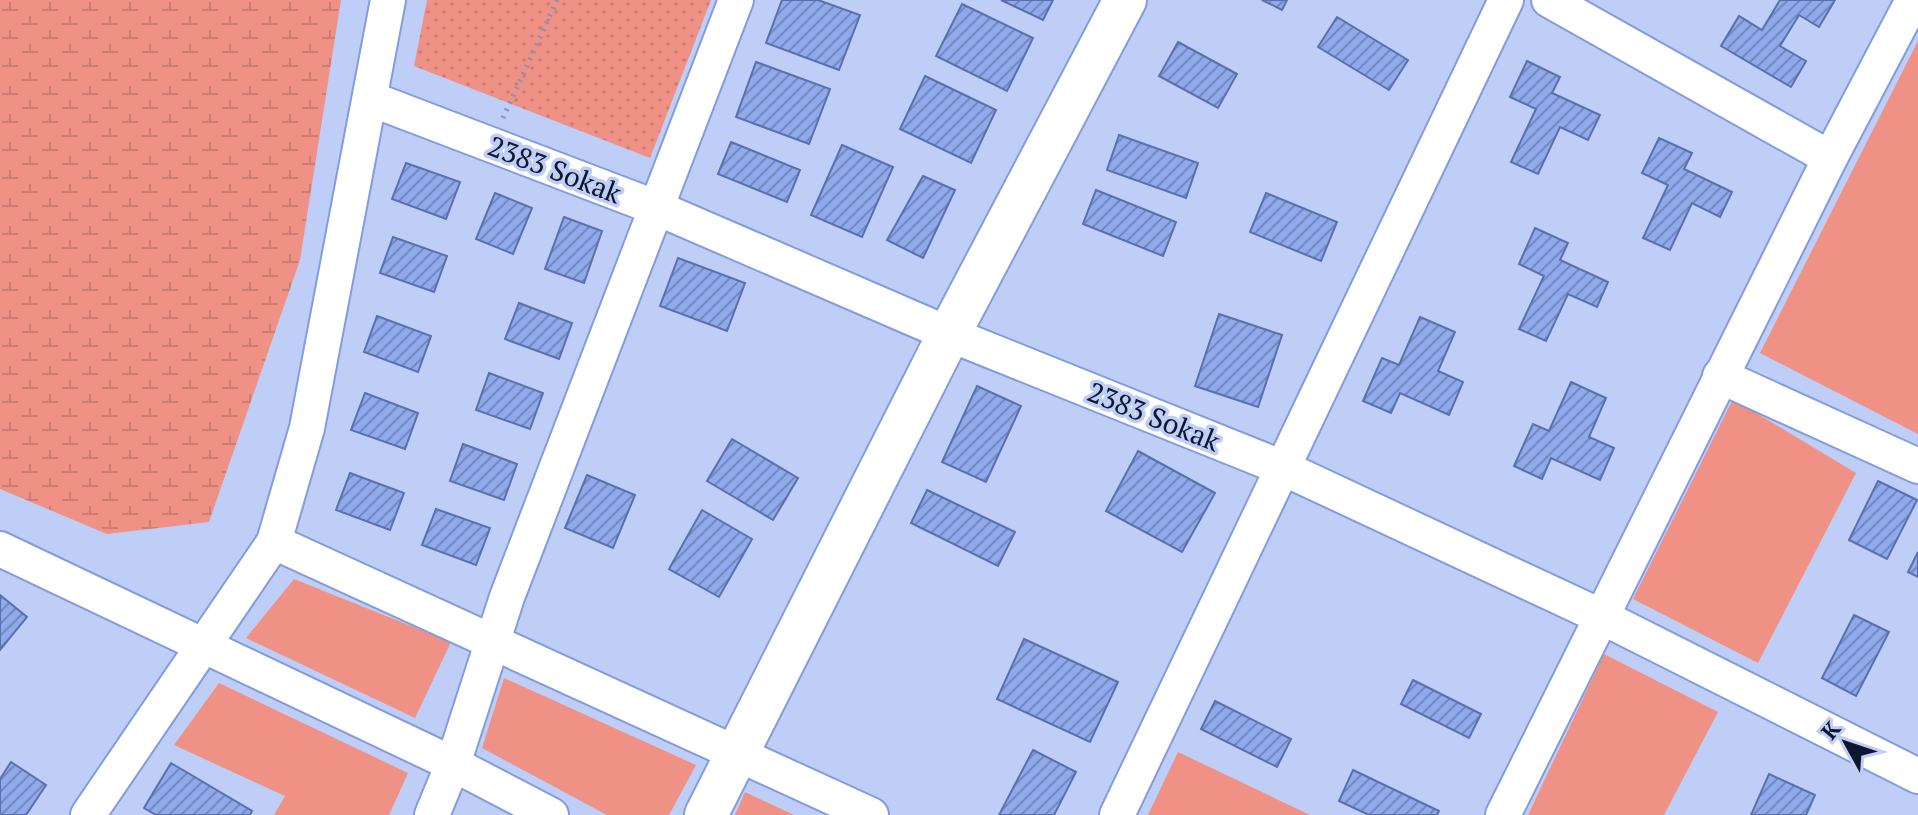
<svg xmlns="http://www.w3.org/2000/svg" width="1918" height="815" font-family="'PT Serif',serif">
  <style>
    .grass { fill: #ef9185 }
    .wetland { fill: url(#wetland-marsh) }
    .park { fill: url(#park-dots) }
    .building { fill: url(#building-hatch); stroke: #5970ad; stroke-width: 2 }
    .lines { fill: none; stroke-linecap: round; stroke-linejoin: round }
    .minor-casing { stroke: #839cdd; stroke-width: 38 }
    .tertiary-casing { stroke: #839cdd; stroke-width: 46 }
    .path { stroke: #8593b6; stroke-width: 5; stroke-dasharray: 2 6; stroke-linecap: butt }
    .minor { stroke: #fff; stroke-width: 34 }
    .tertiary { stroke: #fff; stroke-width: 42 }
    .labels { text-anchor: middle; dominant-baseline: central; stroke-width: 7; stroke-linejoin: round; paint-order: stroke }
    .street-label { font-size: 28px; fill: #0f1730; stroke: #becef7 }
  </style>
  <defs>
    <pattern id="wetland-marsh" width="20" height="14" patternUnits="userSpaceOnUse" patternTransform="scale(2)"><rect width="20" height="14" fill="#ef9185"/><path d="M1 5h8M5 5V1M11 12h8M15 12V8" fill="none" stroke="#cc7c73"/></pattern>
    <pattern id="park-dots" width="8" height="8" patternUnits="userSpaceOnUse" patternTransform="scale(2)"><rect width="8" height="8" fill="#ef9185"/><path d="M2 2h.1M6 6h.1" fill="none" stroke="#cc7c73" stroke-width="1.8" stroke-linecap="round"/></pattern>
    <pattern id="building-hatch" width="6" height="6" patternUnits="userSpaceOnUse" patternTransform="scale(2)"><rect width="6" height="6" fill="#90a9eb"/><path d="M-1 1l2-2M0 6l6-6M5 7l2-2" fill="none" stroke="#7489bf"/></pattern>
  </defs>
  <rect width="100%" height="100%" fill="#becef7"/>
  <g class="grass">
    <polygon points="1918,41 1918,434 1760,353"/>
    <polygon points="1733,399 1856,473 1758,663 1633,599"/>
    <polygon points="294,579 451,642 415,718 246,638"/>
    <polygon points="1604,654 1718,712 1664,815 1528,815"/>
    <polygon points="504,678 696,765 669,815 607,815 482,748"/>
    <polygon points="219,683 408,773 389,815 274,815 285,796 174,745"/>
    <polygon points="1178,752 1310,815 1148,815"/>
    <polygon points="745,792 794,815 735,815"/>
  </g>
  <polygon class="wetland" points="0,0 341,0 300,260 209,522 107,534 0,489"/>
  <polygon class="park" points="427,0 711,0 650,158 414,66"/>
  <g class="building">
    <polygon points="782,0 818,0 860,15 839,70 766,43"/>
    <polygon points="1001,0 1053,0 1043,20"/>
    <polygon points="1262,0 1287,0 1282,10"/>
    <polygon points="1780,0 1835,0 1819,27 1799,15 1780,46 1806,61 1791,87 1721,46 1739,16 1762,30"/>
    <polygon points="962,4 1033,38 1007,91 936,56"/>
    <polygon points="1337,17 1408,60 1389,90 1318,47"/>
    <polygon points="1178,42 1237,74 1218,108 1159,76"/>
    <polygon points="1527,61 1560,77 1552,93 1600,115 1588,140 1560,127 1538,174 1511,162 1536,109 1510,97"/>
    <polygon points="756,62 830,89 809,144 736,117"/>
    <polygon points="925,76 996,110 971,163 900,129"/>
    <polygon points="1119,135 1198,163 1186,198 1107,170"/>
    <polygon points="1659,138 1692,153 1684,169 1732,192 1720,217 1692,203 1670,250 1643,238 1668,185 1642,173"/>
    <polygon points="731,142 800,170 787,202 718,174"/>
    <polygon points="842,145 893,167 862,237 811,215"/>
    <polygon points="406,163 460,182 446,219 392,199"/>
    <polygon points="923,176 955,190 923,258 887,240"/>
    <polygon points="1096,190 1176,222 1163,256 1083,224"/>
    <polygon points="495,193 532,208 513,254 476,239"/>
    <polygon points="1266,193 1337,222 1321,261 1250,232"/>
    <polygon points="564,217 602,231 584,283 545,269"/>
    <polygon points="1535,228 1568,243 1560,260 1608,282 1597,307 1568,294 1546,341 1519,329 1544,276 1519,264"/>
    <polygon points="393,237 447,256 434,292 380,273"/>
    <polygon points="678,258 745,283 727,331 660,306"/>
    <polygon points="519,303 572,323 559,359 505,339"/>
    <polygon points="1219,314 1282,335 1258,407 1195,386"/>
    <polygon points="377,316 431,336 418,372 364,352"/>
    <polygon points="1420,317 1455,332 1438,371 1463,382 1449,415 1400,393 1391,413 1363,401 1382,358 1399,365"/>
    <polygon points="489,373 543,393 530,429 476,410"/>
    <polygon points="1571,382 1606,398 1589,437 1614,448 1600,480 1551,458 1542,479 1514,466 1533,424 1549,431"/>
    <polygon points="977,386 1021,406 986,482 942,462"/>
    <polygon points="365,393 418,413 405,449 351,430"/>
    <polygon points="732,439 798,478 773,520 707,481"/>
    <polygon points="463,444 517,464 504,500 450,481"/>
    <polygon points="1138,451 1215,493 1182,552 1106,511"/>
    <polygon points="350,473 404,493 390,530 336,510"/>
    <polygon points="587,475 635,495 613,548 565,528"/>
    <polygon points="1878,481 1917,500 1887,559 1849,540"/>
    <polygon points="927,490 1015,532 998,566 911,523"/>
    <polygon points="436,509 490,528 476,565 422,545"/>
    <polygon points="702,510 752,539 719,597 669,569"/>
    <polygon points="1918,552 1918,577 1908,572"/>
    <polygon points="0,595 27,617 0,650"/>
    <polygon points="1854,615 1889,632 1856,696 1822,678"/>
    <polygon points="1024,639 1118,682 1090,742 997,699"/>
    <polygon points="1413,680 1481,714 1469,738 1401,704"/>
    <polygon points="1215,701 1291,739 1277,767 1201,729"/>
    <polygon points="1033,750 1076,772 1054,815 999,815"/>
    <polygon points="11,762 46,785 26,815 0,815 0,779"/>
    <polygon points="171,763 252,811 250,815 156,815 144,808"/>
    <polygon points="1353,770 1439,811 1437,815 1369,815 1339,801"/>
    <polygon points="1769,774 1815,795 1806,815 1751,815"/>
  </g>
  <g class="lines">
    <g class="minor-casing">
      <g id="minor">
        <polyline points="1549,0 1830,158"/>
        <polyline points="371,99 657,208 949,334 1283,468 1600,616 1918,776"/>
        <polyline points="1720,376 1918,466"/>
        <polyline points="274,542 871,815"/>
        <polyline points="0,549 453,764 551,815"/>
        <polyline points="88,815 274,542 307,428 388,0"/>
        <polyline points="432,815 453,764 507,597 736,0"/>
        <polyline points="1117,815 1506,0"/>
        <polyline points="1503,815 1830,158 1913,0"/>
      </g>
    </g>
    <g class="tertiary-casing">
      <polyline id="tertiary" points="706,815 949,334 1125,0"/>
    </g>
    <polyline class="path" points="503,118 557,0"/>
    <use href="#minor" class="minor"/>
    <use href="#tertiary" class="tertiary"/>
  </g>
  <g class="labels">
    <g class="street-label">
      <text transform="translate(555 169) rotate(21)">2383 Sokak</text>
      <text transform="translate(1154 416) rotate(22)">2383 Sokak</text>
    </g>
  </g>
  <g transform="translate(1846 743) rotate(310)" stroke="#becef7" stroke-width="6" paint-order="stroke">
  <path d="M0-6L14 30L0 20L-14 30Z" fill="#0f1730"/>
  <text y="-12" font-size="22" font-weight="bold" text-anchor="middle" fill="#0f1730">K</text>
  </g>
</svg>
